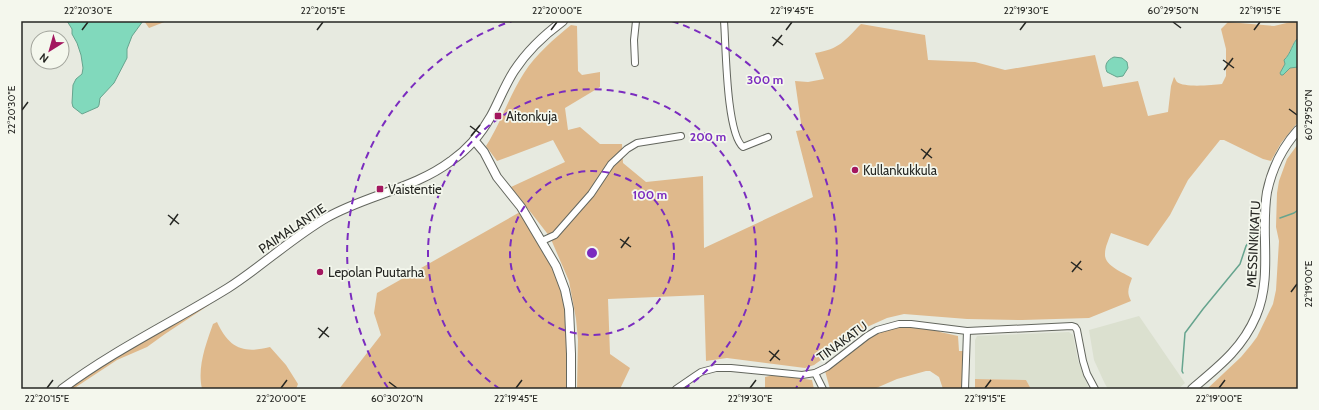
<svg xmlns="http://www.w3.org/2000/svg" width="1319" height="410" font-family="Cabin,sans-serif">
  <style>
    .built { fill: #dbe0cf }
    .green { fill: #dfb98c }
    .water { fill: #81d9bc; stroke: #66a48e }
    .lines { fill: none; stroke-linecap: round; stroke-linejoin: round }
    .stream { stroke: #66a48e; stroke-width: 1.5 }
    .street-casing { stroke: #63665e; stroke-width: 8 }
    .secondary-casing { stroke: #63665e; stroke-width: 10 }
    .street { stroke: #fff; stroke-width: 6 }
    .secondary { stroke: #fff; stroke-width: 8 }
    .ticks { fill: none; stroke: #262723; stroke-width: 1.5 }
    .ring { fill: none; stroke: #7b2cbf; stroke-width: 2; stroke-dasharray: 7 5 }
    .poi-dot { fill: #a3175f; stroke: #f4f7ed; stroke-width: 1.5 }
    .labels { text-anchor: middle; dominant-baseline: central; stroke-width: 3.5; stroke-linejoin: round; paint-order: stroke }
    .poi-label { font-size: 13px; fill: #262723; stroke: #f4f7ed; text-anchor: start }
    .street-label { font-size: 13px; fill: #262723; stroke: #f4f7ed }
    .centre { fill: #7b2cbf; stroke: #f4f7ed; stroke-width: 2 }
    .ring-label { font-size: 12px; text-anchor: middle; font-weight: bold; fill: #7b2cbf; stroke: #f4f7ed; stroke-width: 3.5; stroke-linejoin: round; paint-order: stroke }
    .neatline { fill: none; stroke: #262723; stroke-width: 1.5 }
    .ticks-label { font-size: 10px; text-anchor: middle; fill: #262723 }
  </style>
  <rect width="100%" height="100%" fill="#e7eae0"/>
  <g class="built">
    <polygon points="1139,316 1185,383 1178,389 1108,389 1105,384 1094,360 1089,330"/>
    <polygon points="1069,332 1073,335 1078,361 1089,389 1031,389 1026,380 975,379 975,340 977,336"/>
  </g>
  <g class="green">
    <polygon points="144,21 167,21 149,28"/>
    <path d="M1295,21H1298V38C1291,43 1291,54 1284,60L1285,64L1280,73L1283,75L1290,68L1298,67V122L1281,143L1271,161L1263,159L1224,140H1220L1188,180L1170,215L1148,246L1111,233C1109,239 1105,247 1105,254C1104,266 1124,273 1132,278C1129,287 1126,292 1131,301L1089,318L1022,320L967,319L904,314L887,318L867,327L814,365L805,368L727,358L706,361L704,295L608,299L610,354L630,368L620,389H577L578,340L576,319L569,281L550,237L511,187L565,162L553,140L497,161L486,146C501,123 509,96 524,73C536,54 554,39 571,25L577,26L578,71L582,75L600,72V87L565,108L568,130L580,127L600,144H622L623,163L646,182L703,176L704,248L813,197L796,131L802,130L795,81L808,82L824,79L815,53C840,49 844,41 861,24L925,35L928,60L975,62L1005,70L1095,55L1103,87L1138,81L1148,116L1168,112L1171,86L1174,77C1175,78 1176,81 1177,82C1185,88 1212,85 1222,84L1226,76V49L1221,29L1228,22L1274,26Z"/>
    <polygon points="1298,144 1298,389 1207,389 1241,357 1251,345 1257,337 1273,304 1276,290 1279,241 1276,227 1277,193 1279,181 1287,159"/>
    <path d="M520,212C532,232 546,252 555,273C571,308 568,352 568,389H339L381,335L374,313L377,293Z"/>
    <polygon points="208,303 209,305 165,334 147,347 117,360 73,389 67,389 84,376"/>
    <path d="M217,322C229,348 243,354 270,347L286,365L298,384L296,389H202C197,367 206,344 213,324Z"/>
    <polygon points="903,326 939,330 940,332 958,336 959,351 964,351 964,389 943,389 939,377 930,371 926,371 897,379 874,389 830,389 825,371 875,334 888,329"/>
    <polygon points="774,375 812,380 814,389 765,389 765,377"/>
    <polygon points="975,379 1026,380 1031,389 975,389"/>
  </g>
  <g class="water">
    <polygon points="67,21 143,21 132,36 127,49 127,58 114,83 100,98 99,105 98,107 82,114 73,107 72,103 73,85 76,79 82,74 83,68 81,55 77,43 72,34 72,29"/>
    <path d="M1298,38V67L1290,68L1283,75H1281L1280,73L1285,64L1284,60C1291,54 1292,43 1298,38Z"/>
    <path d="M1114,57L1122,58L1127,62L1128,68L1123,76L1117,77L1107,72C1104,65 1107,60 1114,57Z"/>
  </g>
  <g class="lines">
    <g class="stream">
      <polyline points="1280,218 1294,213 1298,210"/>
      <polyline points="1183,373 1182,371 1185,333 1203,309 1240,264 1246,246 1255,234 1255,218"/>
    </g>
    <g class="street-casing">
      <g id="street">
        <path d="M724,21C726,45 726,133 743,147L768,137"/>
        <polyline points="635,63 634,40 636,21"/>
        <polyline points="542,241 555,235 591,194 611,164 627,149 637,143 681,136"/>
        <polyline points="815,373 823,389"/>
        <polyline points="676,389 695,376 701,372 716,368 731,368 802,375 815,373 827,367 867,336 877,330 899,324 911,324 967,331 1072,326 1075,327 1077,330 1083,361 1087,374 1095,389"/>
        <polyline points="965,389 967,331"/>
      </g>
    </g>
    <g class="secondary-casing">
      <g id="secondary">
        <polyline points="474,140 484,152 497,177 521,207 556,266 565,290 569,309 571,354 571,389"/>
        <path d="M62,389C114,350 173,322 228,288C262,266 292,238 326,218C366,195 414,189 451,161C467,150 481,134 491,116C499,101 505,85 514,71C527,51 544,35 563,21"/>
        <path d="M1192,389C1218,367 1242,349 1256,316C1273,276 1260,233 1267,192C1272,168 1282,148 1298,130"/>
      </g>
    </g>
    <use href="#street" class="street"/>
    <use href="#secondary" class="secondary"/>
  </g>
  <path class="ticks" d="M1173,22L1181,28M82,30L88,22M317,30L323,22M551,30L557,22M786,30L792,22M1020,30L1026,22M1254,30L1260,22M772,37L783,45M773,46L782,35M1223,60L1234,68M1224,70L1233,58M1289,109L1297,115M22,110L28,102M470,126L481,134M471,136L480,125M921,149L932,158M923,159L931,148M168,215L179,224M170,225L178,214M620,239L631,247M621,248L629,237M1071,262L1082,270M1072,272L1081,261M1291,292L1297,284M318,328L329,337M319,338L328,327M769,351L780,360M770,361L779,350M389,382L397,388M47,388L53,380M281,388L287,380M516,388L522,380M750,388L756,380M985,388L991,380M1219,388L1225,380"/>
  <g class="ring">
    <circle cx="592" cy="253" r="82"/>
    <path d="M500 389A164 164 0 1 1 684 389"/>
    <path d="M388 388A245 245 0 0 1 512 21M672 21A245 245 0 0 1 796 388"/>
  </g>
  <g class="poi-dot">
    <rect x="494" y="112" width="8" height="8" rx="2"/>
    <circle cx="855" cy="170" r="4"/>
    <rect x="376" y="185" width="8" height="8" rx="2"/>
    <circle cx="320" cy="272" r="4"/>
  </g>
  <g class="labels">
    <g class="poi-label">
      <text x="506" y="116">Aitonkuja</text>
      <text x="863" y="170">Kullankukkula</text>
      <text x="388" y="189">Vaistentie</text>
      <text x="328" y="272">Lepolan Puutarha</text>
    </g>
    <g class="street-label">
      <text transform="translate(292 228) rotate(-34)">PAIMALANTIE</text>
      <text transform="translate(1253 244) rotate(-87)">MESSINKIKATU</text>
      <text transform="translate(842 341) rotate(-36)">TINAKATU</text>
    </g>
  </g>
  <circle cx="592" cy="253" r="6" class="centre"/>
  <g class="ring-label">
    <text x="765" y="84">300 m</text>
    <text x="708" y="141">200 m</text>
    <text x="650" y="199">100 m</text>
  </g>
  <rect width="1319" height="410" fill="none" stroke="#f4f7ed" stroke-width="44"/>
  <g transform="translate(50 50) rotate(217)"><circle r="19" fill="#f4f7ed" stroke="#a2a49c"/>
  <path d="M0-3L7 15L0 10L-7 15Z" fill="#a3175f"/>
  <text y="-6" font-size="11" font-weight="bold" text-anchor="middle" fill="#262723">N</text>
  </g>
  <rect x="22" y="22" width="1275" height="366" class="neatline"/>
  <g class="ticks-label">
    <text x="88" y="14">22°20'30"E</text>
    <text x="323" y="14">22°20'15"E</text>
    <text x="557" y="14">22°20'00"E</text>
    <text x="792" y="14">22°19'45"E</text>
    <text x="1026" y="14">22°19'30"E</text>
    <text x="1173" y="14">60°29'50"N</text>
    <text x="1260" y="14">22°19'15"E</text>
    <text transform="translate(11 110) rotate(-90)" y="4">22°20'30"E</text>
    <text transform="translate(1308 115) rotate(-90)" y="4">60°29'50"N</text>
    <text transform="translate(1308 284) rotate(-90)" y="4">22°19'00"E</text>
    <text x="47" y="402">22°20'15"E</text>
    <text x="281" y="402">22°20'00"E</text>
    <text x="397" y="402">60°30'20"N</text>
    <text x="516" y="402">22°19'45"E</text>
    <text x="750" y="402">22°19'30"E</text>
    <text x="985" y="402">22°19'15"E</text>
    <text x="1219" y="402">22°19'00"E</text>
  </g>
</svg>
